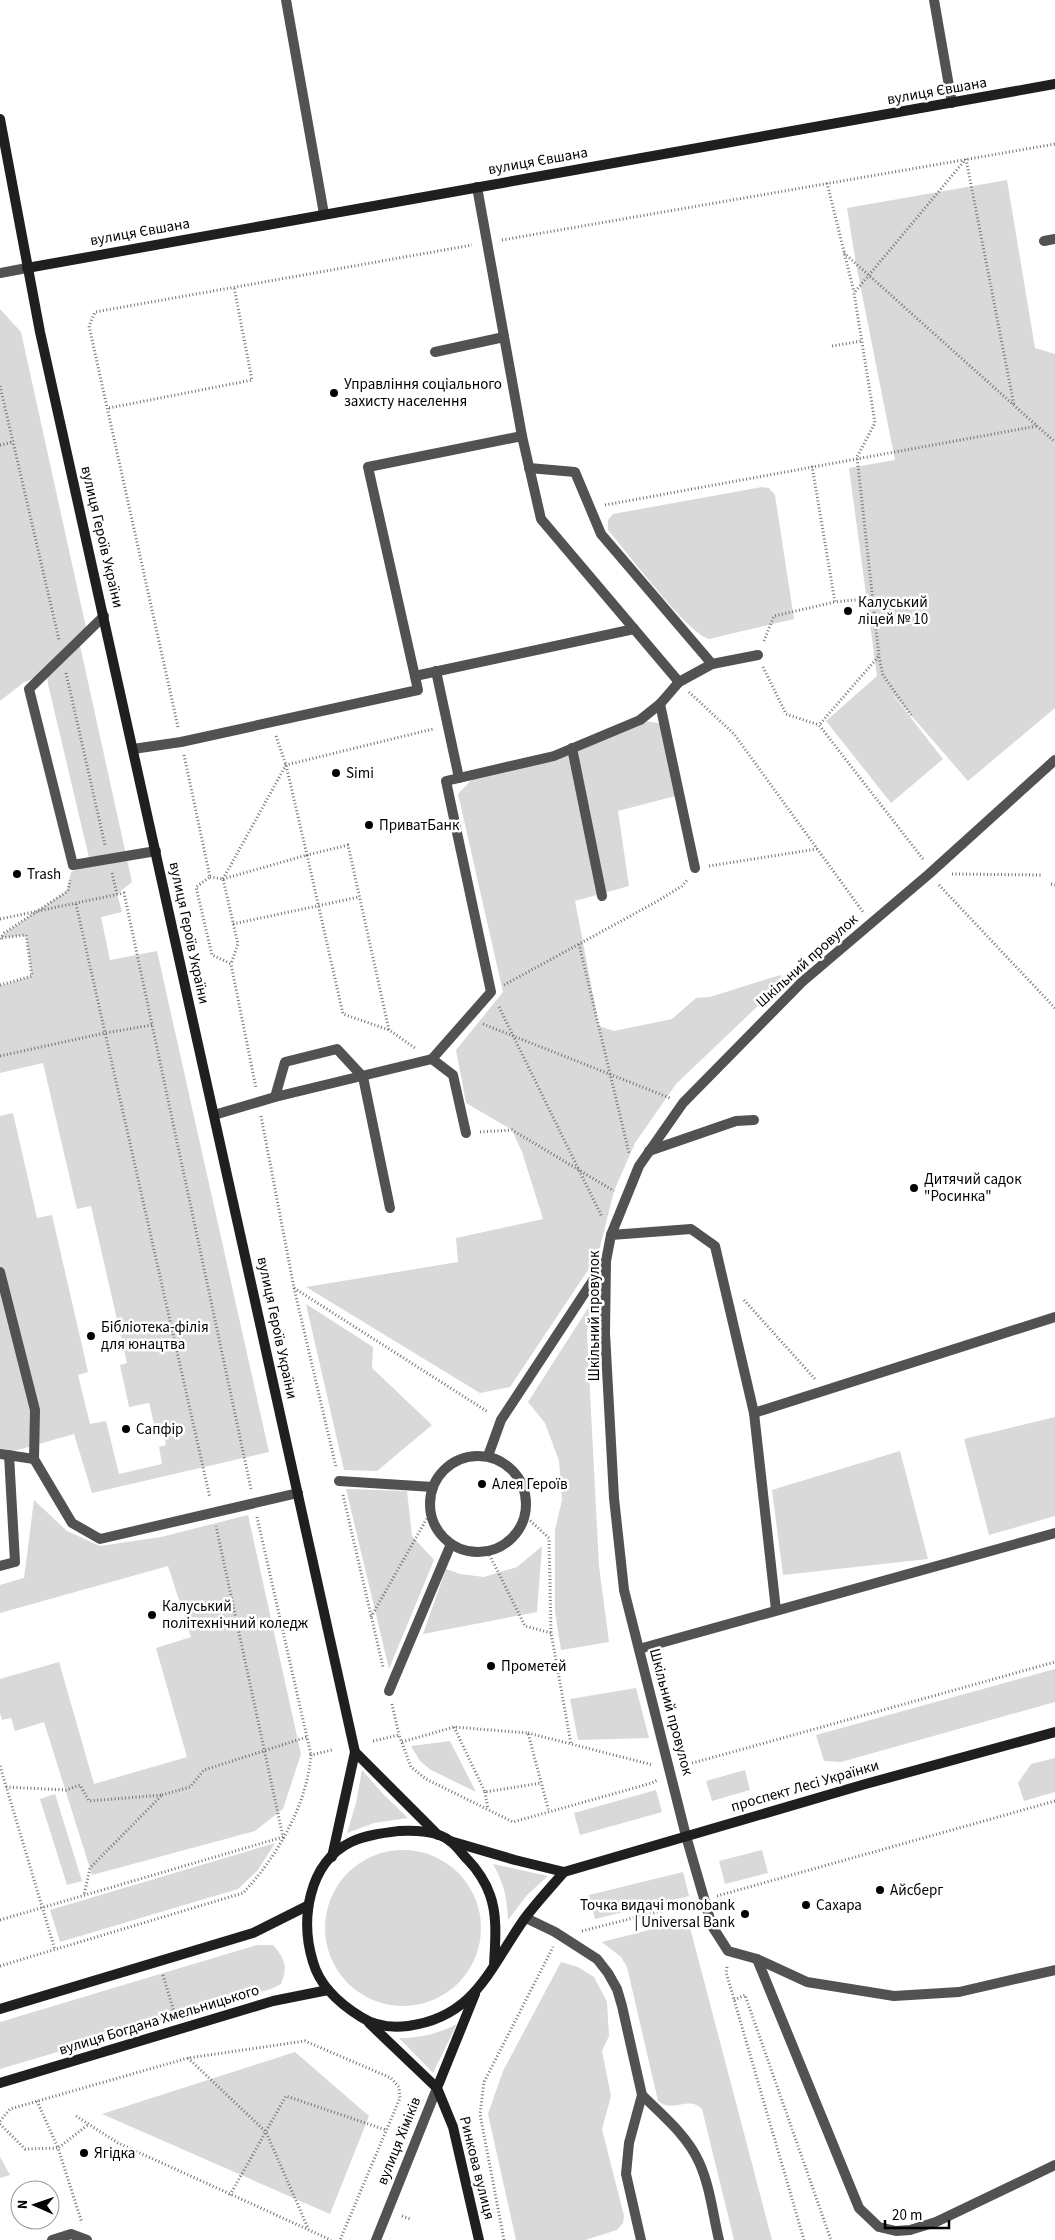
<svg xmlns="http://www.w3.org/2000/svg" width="1055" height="2240" font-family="'Source Sans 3',sans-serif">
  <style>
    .green { fill: #d9d9d9 }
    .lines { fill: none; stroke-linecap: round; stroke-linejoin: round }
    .path { stroke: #747474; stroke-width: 3; stroke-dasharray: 1 2.5; stroke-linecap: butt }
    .lane { stroke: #525252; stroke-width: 10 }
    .street { stroke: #525252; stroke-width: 10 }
    .secondary { stroke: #1f1f1f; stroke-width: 10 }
    .poi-dot { fill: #000; stroke: #fff; stroke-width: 2 }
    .labels { text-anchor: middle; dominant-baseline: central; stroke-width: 5; stroke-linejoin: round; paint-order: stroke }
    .street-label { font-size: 15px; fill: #000; stroke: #fff }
    .poi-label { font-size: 15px; fill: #000; stroke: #fff; text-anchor: start }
  </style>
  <rect width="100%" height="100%" fill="#fff"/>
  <g class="green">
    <polygon points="1007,180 1035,348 1055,354 1055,708 968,781 890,691 943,759 891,803 826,721 877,676 849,468 895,460 856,264 847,208"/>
    <polygon points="0,309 21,332 87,632 79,641 132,882 117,894 122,912 101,917 110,960 157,951 269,1452 92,1493 74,1434 0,1455 0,1116 13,1113 37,1218 52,1215 88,1372 78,1375 90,1424 106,1421 119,1474 162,1464 159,1447 166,1445 161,1423 154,1424 149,1403 129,1407 120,1365 127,1363 91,1206 77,1209 43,1063 0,1073 0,986 32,976 26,935 0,938 5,933 67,891 71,872 90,862 48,684 47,672 23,683 0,701"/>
    <path d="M762,487L769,488L775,495L794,619L709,639C687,633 627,552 608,530V520L613,514Z"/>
    <polygon points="640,720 664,724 679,795 618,811 629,886 575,901 599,1026 614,1031 672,1019 696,998 710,997 780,975 784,981 676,1084 635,1143 614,1191 598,1255 510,1387 480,1393 306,1287 458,1262 456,1238 543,1219 522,1152 512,1130 466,1103 456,1050 503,992 458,794 478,773 554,756"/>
    <polygon points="306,1304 373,1347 372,1368 432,1425 377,1471 344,1470"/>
    <polygon points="590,1305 587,1334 599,1566 609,1642 561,1650 555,1612 555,1530 562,1500 559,1461 545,1423 528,1402"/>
    <polygon points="1055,1417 1055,1516 989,1535 964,1439"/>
    <polygon points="900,1451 928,1559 783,1575 772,1490"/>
    <polygon points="346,1489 407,1491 412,1536 434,1560 389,1669"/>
    <polygon points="34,1500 67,1531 100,1546 161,1537 248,1515 301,1754 283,1809 255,1831 92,1875 44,1722 15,1731 11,1718 2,1720 0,1713 0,1679 59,1662 94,1784 187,1757 156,1648 191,1637 168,1566 0,1613 0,1585 24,1578"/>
    <polygon points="542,1546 537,1612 423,1634 446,1569 460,1574 484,1577 517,1567"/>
    <polygon points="1055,1669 1055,1702 841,1762 824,1761 816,1735"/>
    <polygon points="636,1688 649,1738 578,1740 570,1699"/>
    <polygon points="450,1741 476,1792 431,1770 420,1761 411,1746"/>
    <polygon points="1055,1758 1055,1792 1024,1801 1018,1783 1031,1764"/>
    <polygon points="362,1770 384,1795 408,1818 374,1823 347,1833 356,1803"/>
    <polygon points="745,1770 750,1790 712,1801 706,1781"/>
    <polygon points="656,1790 662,1812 580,1835 574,1813"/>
    <polygon points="55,1794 82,1881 67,1885 40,1799"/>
    <polygon points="275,1843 258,1870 238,1889 60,1942 50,1910"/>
    <polygon points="762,1850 768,1873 725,1884 719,1861"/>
    <circle cx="403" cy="1928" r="78"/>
    <path d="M493,1864L548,1876L527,1895L508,1920C507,1898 504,1883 493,1864Z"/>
    <polygon points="683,1872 689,1896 595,1919 589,1895"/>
    <path d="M688,1920L772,2240H734L702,2109C688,2095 672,2114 658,2101L627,1967L621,1957L602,1942Z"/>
    <path d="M257,1945H273C285,1959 288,1967 281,1984L271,1989L0,2069V2022Z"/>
    <polygon points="561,1962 578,1967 594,1977 607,2002 609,2036 602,2051 611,2096 602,2129 624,2216 623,2223 617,2230 585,2240 516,2240 488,2114 503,2071"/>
    <path d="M457,2024L433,2073L399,2038C420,2038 438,2034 457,2024Z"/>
    <polygon points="295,2052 369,2116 330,2214 102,2114"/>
    <polygon points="0,2157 10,2175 0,2178"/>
  </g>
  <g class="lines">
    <g class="path">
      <polyline points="966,159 1014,405"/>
      <polyline points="827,183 854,292"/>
      <polyline points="502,240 1055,144"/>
      <polyline points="844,253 1055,442"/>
      <polyline points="832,346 862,341"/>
      <polyline points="0,386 59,640"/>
      <polyline points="109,408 252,380 234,287"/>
      <polyline points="0,445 13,442"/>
      <polyline points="812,466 835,602 872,598"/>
      <polyline points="605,505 1037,426"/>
      <polyline points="764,641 774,616 835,602"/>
      <polyline points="879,657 883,675 911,715"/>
      <polyline points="763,667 786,714 819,725"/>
      <polyline points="66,673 105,845"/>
      <polyline points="689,692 734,734 863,912"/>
      <polyline points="178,727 89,326 95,312 472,245"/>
      <polyline points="276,736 286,765 307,855 348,845 389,1030 415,1048"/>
      <polyline points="184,755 210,877 196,887 212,955 231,964 256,1088"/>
      <polyline points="923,859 819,725 879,656 857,457 875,423 854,293 965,160"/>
      <polyline points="709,866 817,849"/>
      <polyline points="112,873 117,894"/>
      <polyline points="952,874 1041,875"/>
      <polyline points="210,877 223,879 238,944 231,964"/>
      <polyline points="223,879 307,855 343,1014 389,1030"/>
      <polyline points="223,879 286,765 433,729"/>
      <polyline points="1051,884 1055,885"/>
      <polyline points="939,885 1055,1008"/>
      <polyline points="76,904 210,1498"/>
      <polyline points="0,919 124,893 251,1489"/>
      <polyline points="233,924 359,897"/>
      <polyline points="0,939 4,933 68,891 70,880"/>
      <polyline points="579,944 629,1153"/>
      <polyline points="0,985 32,976 26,935 1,938"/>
      <polyline points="504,985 656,902 682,886 687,880"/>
      <polyline points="499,1007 602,1217"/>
      <polyline points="483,1024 670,1098"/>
      <polyline points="0,1056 105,1033 152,1025"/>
      <polyline points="261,1116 294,1288 336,1467"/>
      <polyline points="480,1132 512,1130 614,1191"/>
      <polyline points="294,1288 488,1412"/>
      <polyline points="744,1300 815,1379"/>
      <polyline points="343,1495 383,1667"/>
      <polyline points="525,1516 549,1538 551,1633 571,1744"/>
      <polyline points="257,1517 311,1755"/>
      <polyline points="488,1552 525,1626 551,1633"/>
      <polyline points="371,1617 430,1513"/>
      <polyline points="392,1704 399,1735"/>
      <polyline points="454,1727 485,1792 541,1783"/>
      <polyline points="528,1733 653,1765"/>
      <polyline points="373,1741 399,1735 411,1767 426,1779 513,1822 652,1783 657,1780"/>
      <polyline points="402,1742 454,1727 528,1733 549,1812"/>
      <polyline points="0,1766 55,1950"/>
      <polyline points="682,1766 1055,1662"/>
      <polyline points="6,1787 66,1790 80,1785 89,1801 162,1795 90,1868 84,1895"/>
      <polyline points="485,1792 488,1809"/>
      <polyline points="162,1795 190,1787 204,1770 307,1737"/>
      <polyline points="717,1896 1055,1801"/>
      <polyline points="0,1920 283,1837 216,1526"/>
      <polyline points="582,1931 689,1904"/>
      <path d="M0,1966L243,1893C277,1857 307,1805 311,1755L332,1750"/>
      <polyline points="727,1967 726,1972 804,2240"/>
      <polyline points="163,1975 174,2012"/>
      <polyline points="734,2000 745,1995 831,2240"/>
      <polyline points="188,2058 266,2132 308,2228"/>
      <polyline points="37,2101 58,2148 89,2124"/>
      <polyline points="76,2116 118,2143 331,2240"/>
      <polyline points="0,2121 10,2109 188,2058 305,2041 391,2078 399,2087 400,2098 340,2240"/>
      <polyline points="0,2124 25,2149 58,2148 82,2223"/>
      <polyline points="230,2195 286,2096 386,2130"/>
      <polyline points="402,2216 410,2219"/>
      <polyline points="504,2240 480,2114 484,2082 553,1947"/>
    </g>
    <g class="lane">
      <polyline points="286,0 324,214"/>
      <polyline points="477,187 522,436 541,519 679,682"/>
      <polyline points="1044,241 1055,239"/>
      <polyline points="435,352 504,337"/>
      <polyline points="529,468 575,472 601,534 712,664 758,655"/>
      <polyline points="104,616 29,689 73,865 156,851"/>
      <polyline points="436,671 459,778"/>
      <polyline points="415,676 634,629"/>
      <polyline points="660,704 695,868"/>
      <polyline points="572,748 602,896"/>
      <polyline points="133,749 181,742 418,690 368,467 522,436"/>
      <polyline points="432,1059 453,1075 466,1133"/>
      <polyline points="275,1097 285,1062 337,1049 363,1077 390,1208"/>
      <polyline points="214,1115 275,1097 432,1059 491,992 446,781 554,756 640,720 660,704 679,682 712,664"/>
      <polyline points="649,1151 736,1121 754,1120"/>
      <polyline points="611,1235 691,1229 715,1246 754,1413 776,1610"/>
      <polyline points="0,1272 35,1410 34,1459 72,1523 100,1539 298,1493"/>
      <polyline points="754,1413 1055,1317"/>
      <polyline points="0,1454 34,1459"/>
      <polyline points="0,1566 15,1562 9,1455"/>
      <polyline points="639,1649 1055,1533"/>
      <polyline points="686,1836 712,1926 728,1951 757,1959 807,1982 894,1996 959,1992 1055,1970"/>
      <polyline points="526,1918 555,1932 597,1959 608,1973 617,1989 622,2006 642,2095 629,2143 626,2174 641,2240"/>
      <polyline points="757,1959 859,2208 879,2227 896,2231 910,2230 936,2222 1055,2165"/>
      <path d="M642,2095C662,2115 687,2135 699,2162C710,2186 713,2215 719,2240"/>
      <polyline points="52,2240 71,2234 87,2240"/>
    </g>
    <g class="street">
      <polyline points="934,0 952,103"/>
      <polyline points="0,273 27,268"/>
      <circle cx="478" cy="1504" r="48"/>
      <polyline points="488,1456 501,1420 605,1262"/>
      <polyline points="339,1481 433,1487"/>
      <polyline points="389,1691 451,1544"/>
      <polyline points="686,1836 624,1590 614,1498 605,1333 606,1261 611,1235 639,1166 683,1103 802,982 929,874 1055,760"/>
      <polyline points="376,2240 437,2088"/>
    </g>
    <g class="secondary">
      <polyline points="0,119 40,332 355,1752 332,1857"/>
      <polyline points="27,268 1055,84"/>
      <polyline points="355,1752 438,1835"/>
      <polyline points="450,1841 515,1860 564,1872 862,1785 1055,1732"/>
      <path d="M494,1966C495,1943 498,1917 490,1895C486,1883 477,1869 468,1860C462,1854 457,1846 450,1841C438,1831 414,1830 399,1831C383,1833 366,1835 351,1842C308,1863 300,1920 313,1962C320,1987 340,2004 361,2017C375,2026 392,2028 408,2026C476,2017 490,1967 525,1918C537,1902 551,1887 564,1872"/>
      <polyline points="475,1994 437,2088 453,2127 479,2240"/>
      <polyline points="0,2009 253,1933 307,1906"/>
      <polyline points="369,2023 437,2088"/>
      <polyline points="0,2083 273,2001 328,1990"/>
    </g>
  </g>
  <g class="poi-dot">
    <circle cx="334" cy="393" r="5"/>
    <circle cx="848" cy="611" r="5"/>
    <circle cx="336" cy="773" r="5"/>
    <circle cx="369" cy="825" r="5"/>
    <circle cx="17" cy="874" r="5"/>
    <circle cx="914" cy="1188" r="5"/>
    <circle cx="91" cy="1336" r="5"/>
    <circle cx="126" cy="1429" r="5"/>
    <circle cx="482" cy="1484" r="5"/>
    <circle cx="152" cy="1615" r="5"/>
    <circle cx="491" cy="1666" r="5"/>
    <circle cx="880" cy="1890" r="5"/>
    <circle cx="806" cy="1905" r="5"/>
    <circle cx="745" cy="1914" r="5"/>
    <circle cx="84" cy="2153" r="5"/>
  </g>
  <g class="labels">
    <g class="street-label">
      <text transform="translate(937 91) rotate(-10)">вулиця Євшана</text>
      <text transform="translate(538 161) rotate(-10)">вулиця Євшана</text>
      <text transform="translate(140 232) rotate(-10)">вулиця Євшана</text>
      <text transform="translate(102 537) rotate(77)">вулиця Героїв України</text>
      <text transform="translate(189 933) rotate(78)">вулиця Героїв України</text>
      <text transform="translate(807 961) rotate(-42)">Шкільний провулок</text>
      <text transform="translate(594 1316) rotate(-90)">Шкільний провулок</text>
      <text transform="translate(277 1328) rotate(78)">вулиця Героїв України</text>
      <text transform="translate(671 1712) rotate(75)">Шкільний провулок</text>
      <text transform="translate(805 1786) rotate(-16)">проспект Лесі Українки</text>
      <text transform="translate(159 2020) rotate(-17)">вулиця Богдана Хмельницького</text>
      <text transform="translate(399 2141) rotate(-68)">вулиця Хіміків</text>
      <text transform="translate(477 2168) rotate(76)">Ринкова вулиця</text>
    </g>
    <g class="poi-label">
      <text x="344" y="384">Управління соціального<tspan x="344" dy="17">захисту населення</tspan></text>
      <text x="858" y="602">Калуський<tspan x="858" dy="17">ліцей № 10</tspan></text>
      <text x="346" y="773">Simi</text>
      <text x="379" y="825">ПриватБанк</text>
      <text x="27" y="874">Trash</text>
      <text x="924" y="1179">Дитячий садок<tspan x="924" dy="17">"Росинка"</tspan></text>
      <text x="101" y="1327">Бібліотека-філія<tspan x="101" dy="17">для юнацтва</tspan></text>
      <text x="136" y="1429">Сапфір</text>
      <text x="492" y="1484">Алея Героїв</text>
      <text x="162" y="1606">Калуський<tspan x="162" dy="17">політехнічний коледж</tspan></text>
      <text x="501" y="1666">Прометей</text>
      <text x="890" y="1890">Айсберг</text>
      <text x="735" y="1905" text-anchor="end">Точка видачі monobank<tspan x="735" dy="17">| Universal Bank</tspan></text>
      <text x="816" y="1905">Сахара</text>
      <text x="94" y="2153">Ягідка</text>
    </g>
  </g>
  <g transform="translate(35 2205) rotate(272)"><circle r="24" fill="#ffffff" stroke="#999999"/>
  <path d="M0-4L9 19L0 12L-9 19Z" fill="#000000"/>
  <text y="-8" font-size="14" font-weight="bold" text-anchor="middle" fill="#000000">N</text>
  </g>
  <path d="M885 2220v8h64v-8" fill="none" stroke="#000000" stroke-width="2.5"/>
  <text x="892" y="2220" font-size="15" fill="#000000" stroke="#ffffff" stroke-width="4" paint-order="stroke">20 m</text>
</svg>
